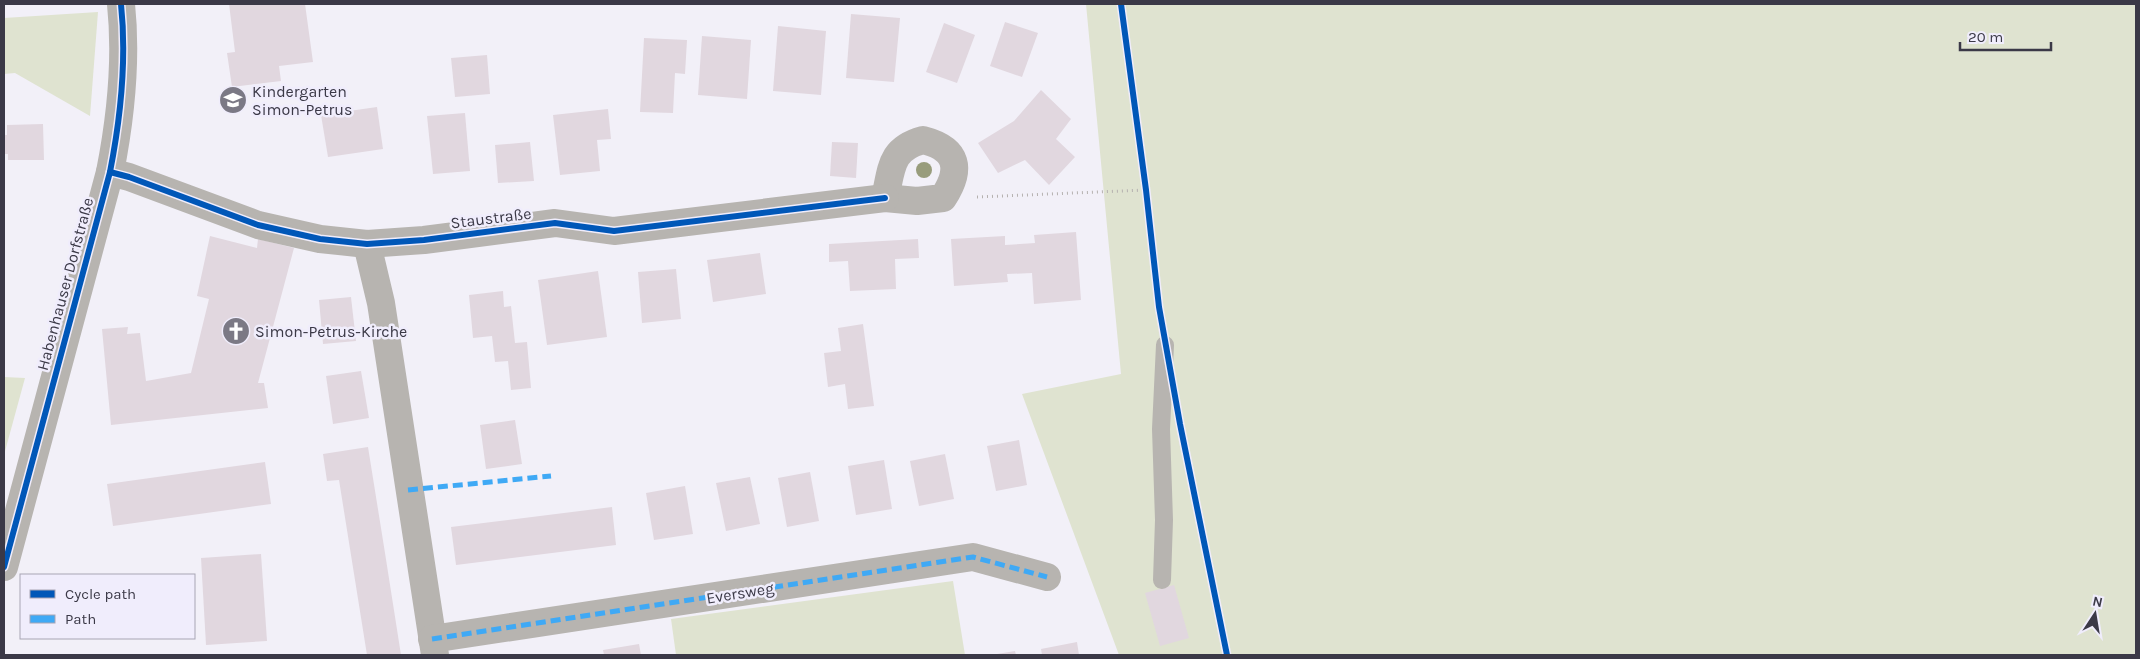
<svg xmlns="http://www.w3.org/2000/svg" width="2140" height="659" font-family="Karla,sans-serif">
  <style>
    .green { fill: #dfe3d0 }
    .building { fill: #e1d7df }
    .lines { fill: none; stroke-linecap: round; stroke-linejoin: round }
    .path { stroke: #b5b1af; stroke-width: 3; stroke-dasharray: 1 4; stroke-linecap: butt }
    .lane { stroke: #b7b4b0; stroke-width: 18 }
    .street { stroke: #b7b4b0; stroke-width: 28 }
    .quiet { stroke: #3fa9f5; stroke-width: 5; stroke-dasharray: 10 5; stroke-linecap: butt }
    .cycleway-casing { stroke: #f0edfc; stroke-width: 9 }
    .cycleway { stroke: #0057b8; stroke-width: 6 }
    .tree { fill: #989c7c }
    .labels { text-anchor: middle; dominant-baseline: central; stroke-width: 5; stroke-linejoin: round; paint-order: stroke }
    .poi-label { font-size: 16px; fill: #3b3947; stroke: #f0edfc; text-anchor: start }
    .street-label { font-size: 16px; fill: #3b3947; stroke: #f0edfc }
  </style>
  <rect width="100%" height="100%" fill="#f2f0f8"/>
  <g class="green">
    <polygon points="1086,4 2136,4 2136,655 1119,655 1022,394 1121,374"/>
    <polygon points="98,12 90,116 15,73 4,74 4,18"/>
    <polygon points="4,377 25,378 4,455"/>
    <polygon points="953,581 965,655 676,655 671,619"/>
  </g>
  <g class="building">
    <polygon points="229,4 305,4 313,62 279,66 281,81 232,87 227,53 235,52"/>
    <polygon points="851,14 900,18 894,82 846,78"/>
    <polygon points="1005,22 1038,33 1022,77 990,66"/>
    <polygon points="944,23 975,35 957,83 926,72"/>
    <polygon points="778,26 826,31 821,95 773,91"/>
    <polygon points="702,36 751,40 747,99 698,95"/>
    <polygon points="644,38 687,40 685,74 675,73 673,113 640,112"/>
    <polygon points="487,55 490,94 455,97 451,58"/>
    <polygon points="1041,90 1071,119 1056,139 1075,157 1049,185 1025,160 998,173 978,143 1014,121"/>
    <polygon points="377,107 383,149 328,157 321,115"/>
    <polygon points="608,109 611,139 597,140 600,171 560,175 553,115"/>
    <polygon points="465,113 470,171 433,174 427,116"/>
    <polygon points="43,124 44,160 8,160 8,154 4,154 4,135 7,135 7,125"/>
    <polygon points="530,142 534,181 498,183 495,145"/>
    <polygon points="832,142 858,143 856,178 830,176"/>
    <polygon points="1076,232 1081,300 1034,304 1032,273 1007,274 1008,282 954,286 951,239 1005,236 1005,245 1035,243 1034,235"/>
    <polygon points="210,236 257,248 258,239 294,248 258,383 264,383 268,408 111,425 102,329 128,327 127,334 140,333 146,381 191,373 209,299 197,296"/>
    <polygon points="918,239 919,258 895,259 896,289 850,291 848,261 829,262 829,244"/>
    <polygon points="760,253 766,294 713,302 707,260"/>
    <polygon points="676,269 681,319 642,323 638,272"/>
    <polygon points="598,271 607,337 547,345 538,280"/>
    <polygon points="503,291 504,307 511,306 515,343 527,342 531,388 511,390 508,361 495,362 492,336 473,338 469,295"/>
    <polygon points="351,297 356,341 323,344 319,300"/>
    <polygon points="863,324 874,406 848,409 845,384 828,387 824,353 841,351 838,328"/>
    <polygon points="361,371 369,418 333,424 326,376"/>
    <polygon points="515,420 522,464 486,469 480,425"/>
    <polygon points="1019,440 1027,485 996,491 987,446"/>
    <polygon points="368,447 385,553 401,655 367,655 339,480 327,481 323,454"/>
    <polygon points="945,454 954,499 919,506 910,461"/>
    <polygon points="884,460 892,509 856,515 848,466"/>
    <polygon points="265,462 271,504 113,526 107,484"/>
    <polygon points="810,472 819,521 787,527 778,478"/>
    <polygon points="750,477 760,524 726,531 716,483"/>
    <polygon points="685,486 693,534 654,540 646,493"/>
    <polygon points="612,507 616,545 456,565 451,527"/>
    <polygon points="261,554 267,641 206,645 201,558"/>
    <polygon points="1174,585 1189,638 1160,646 1145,593"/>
    <polygon points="1077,642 1079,655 1042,655 1041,649"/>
    <polygon points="639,644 641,655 604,655 603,650"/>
    <polygon points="1015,651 1016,655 997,655 997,654"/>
  </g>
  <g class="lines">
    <polyline class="path" points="977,197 1146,190"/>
    <polyline class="lane" points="1162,580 1164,520 1161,429 1165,345"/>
    <g class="street">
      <path d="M923,140C958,149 962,169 943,198L917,201L885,198C892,168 890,149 923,140Z"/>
      <polyline points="110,172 129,177 258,225 320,239 367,244 424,240 555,223 614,231 885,198"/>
      <polyline points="367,244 381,303 435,655"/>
      <path d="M4,567L110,172C121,116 127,61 121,4"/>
      <polyline points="432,639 973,557 1047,577"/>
    </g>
    <g class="quiet">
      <polyline points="408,490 551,476"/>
      <polyline points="432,639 973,557 1047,577"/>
    </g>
    <g class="cycleway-casing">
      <g id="cycleway">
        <polyline points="1121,4 1146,190 1159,307 1180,424 1227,655"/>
        <polyline points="110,172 129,177 258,225 320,239 367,244 424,240 555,223 614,231 885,198"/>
        <path d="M4,567L110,172C121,116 127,61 121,4"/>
      </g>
    </g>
    <use href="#cycleway" class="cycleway"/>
  </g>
  <circle class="tree" cx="924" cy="170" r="8"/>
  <defs>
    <g id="school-disc" transform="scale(1.4375)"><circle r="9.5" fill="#7b7985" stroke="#f0edfc"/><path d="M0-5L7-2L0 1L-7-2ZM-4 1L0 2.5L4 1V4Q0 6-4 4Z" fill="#fff"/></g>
    <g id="church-disc" transform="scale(1.4375)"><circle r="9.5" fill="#7b7985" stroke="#f0edfc"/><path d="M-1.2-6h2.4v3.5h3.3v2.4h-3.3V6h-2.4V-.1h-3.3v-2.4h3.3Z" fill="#fff"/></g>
  </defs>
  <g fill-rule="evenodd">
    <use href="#school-disc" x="233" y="100"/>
    <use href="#church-disc" x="236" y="331"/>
  </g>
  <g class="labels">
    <g class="poi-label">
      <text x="252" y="91">Kindergarten<tspan x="252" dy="18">Simon-Petrus</tspan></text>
      <text x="255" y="331">Simon-Petrus-Kirche</text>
    </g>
    <g class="street-label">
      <text transform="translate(491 218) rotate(-7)">Staustraße</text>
      <text transform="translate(65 284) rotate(-75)">Habenhauser Dorfstraße</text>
      <text transform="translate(740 593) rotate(-9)">Eversweg</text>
    </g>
  </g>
  <rect width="2140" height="659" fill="none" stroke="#3b3947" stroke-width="10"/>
  <rect x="20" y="574" width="175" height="65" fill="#f0edfc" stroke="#a8a5b4"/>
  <rect x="30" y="590" width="25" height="8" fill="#0057b8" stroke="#a8a5b4"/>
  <text x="65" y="599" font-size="15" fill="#3b3947">Cycle path</text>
  <rect x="30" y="615" width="25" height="8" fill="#3fa9f5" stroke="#a8a5b4"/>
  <text x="65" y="624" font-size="15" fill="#3b3947">Path</text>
  <g transform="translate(2095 614) rotate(12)" stroke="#f0edfc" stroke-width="4" paint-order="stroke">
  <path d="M0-4L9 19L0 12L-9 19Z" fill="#3b3947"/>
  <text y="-8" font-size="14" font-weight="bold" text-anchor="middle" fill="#3b3947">N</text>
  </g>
  <path d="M1960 42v8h91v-8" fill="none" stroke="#3b3947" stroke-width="2.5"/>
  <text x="1968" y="42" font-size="15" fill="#3b3947" stroke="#f0edfc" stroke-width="4" paint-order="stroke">20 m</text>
</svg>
